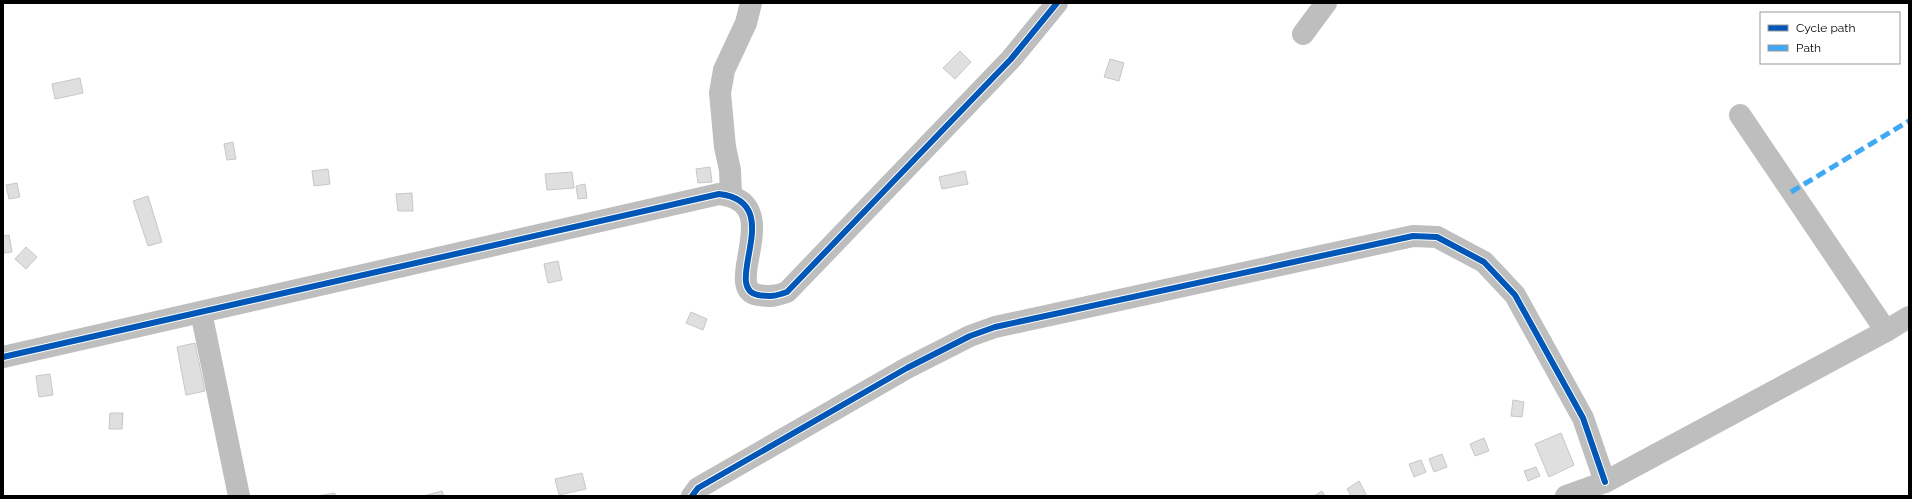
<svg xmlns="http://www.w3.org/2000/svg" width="1912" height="499" font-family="Raleway,sans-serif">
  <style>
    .building { fill: #dfdfdf; stroke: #c7c7c7 }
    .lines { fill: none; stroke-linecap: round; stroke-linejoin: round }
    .minor { stroke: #bebebe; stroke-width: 22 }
    .quiet { stroke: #3fa9f5; stroke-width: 5; stroke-dasharray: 10 5; stroke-linecap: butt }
    .cycleway-casing { stroke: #fff; stroke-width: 8 }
    .cycleway { stroke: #0057b8; stroke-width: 6 }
  </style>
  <rect width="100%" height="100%" fill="#fff"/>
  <g class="building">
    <polygon points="960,51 971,62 955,79 943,68"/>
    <polygon points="1110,59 1124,63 1119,81 1104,77"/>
    <polygon points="80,78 83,93 55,99 52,84"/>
    <polygon points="233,142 236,159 227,160 224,144"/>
    <polygon points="710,167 712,182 698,183 696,169"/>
    <polygon points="328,169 330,184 314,186 312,171"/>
    <polygon points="965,171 968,184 942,189 939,177"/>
    <polygon points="572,172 574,188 547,190 545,174"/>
    <polygon points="17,183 20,197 9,199 6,185"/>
    <polygon points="585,184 587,198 578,199 576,186"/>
    <polygon points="412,193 413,211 398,211 396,194"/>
    <polygon points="148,196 162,242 148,246 133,201"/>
    <polygon points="9,235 12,252 4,253 3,236"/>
    <polygon points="26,247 37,257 26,269 15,259"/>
    <polygon points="558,261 562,280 548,283 544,264"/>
    <polygon points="691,312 707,319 703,330 686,323"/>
    <polygon points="195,343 205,391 186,395 177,347"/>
    <polygon points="50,374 53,395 39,397 36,376"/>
    <polygon points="1513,400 1524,402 1522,417 1511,416"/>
    <polygon points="110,413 123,413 122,429 109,429"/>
    <polygon points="1561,433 1574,465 1549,477 1535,444"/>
    <polygon points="1484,438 1489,451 1475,456 1470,444"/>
    <polygon points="1442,454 1447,467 1434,472 1429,459"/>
    <polygon points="1421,460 1426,472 1414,477 1409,464"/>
    <polygon points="1536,467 1540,476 1528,481 1524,471"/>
    <polygon points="582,473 586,489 559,495 555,479"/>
    <polygon points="1359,481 1366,494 1362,496 1351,496 1347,489"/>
    <polygon points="442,491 444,496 423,496"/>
    <polygon points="1322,491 1325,496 1314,496"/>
    <polygon points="335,493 335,496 317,496"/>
  </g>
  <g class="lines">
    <g class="minor">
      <polyline points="1303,34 1326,3"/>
      <polyline points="1740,115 1886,331"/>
      <polyline points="731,195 730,170 725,147 720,93 724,70 746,23 751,3"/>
      <polyline points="201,312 239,496"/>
      <path d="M3,357L719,194C789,202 720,288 758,295C770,297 776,296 787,292L1011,59L1057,3"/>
      <polyline points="692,496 698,488 907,368 970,336 995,327 1413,236 1437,237 1484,262 1515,295 1583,418 1605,482"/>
      <polyline points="1566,496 1605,482 1886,331 1909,317"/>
    </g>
    <polyline class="quiet" points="1791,192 1909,121"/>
    <g class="cycleway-casing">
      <g id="cycleway">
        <path d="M3,357L719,194C789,202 720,288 758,295C770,297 776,296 787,292L1011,59L1057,3"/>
        <polyline points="692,496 698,488 907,368 970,336 995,327 1413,236 1437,237 1484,262 1515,295 1583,418 1605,482"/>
      </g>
    </g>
    <use href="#cycleway" class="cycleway"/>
  </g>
  <rect width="1912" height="499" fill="none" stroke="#000000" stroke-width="8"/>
  <rect x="1760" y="12" width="140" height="52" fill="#ffffff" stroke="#999999"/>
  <rect x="1768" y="25" width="20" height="6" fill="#0057b8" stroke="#999999"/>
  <text x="1796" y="32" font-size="12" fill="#000000">Cycle path</text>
  <rect x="1768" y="45" width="20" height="6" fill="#3fa9f5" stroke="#999999"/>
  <text x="1796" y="52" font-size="12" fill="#000000">Path</text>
</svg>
